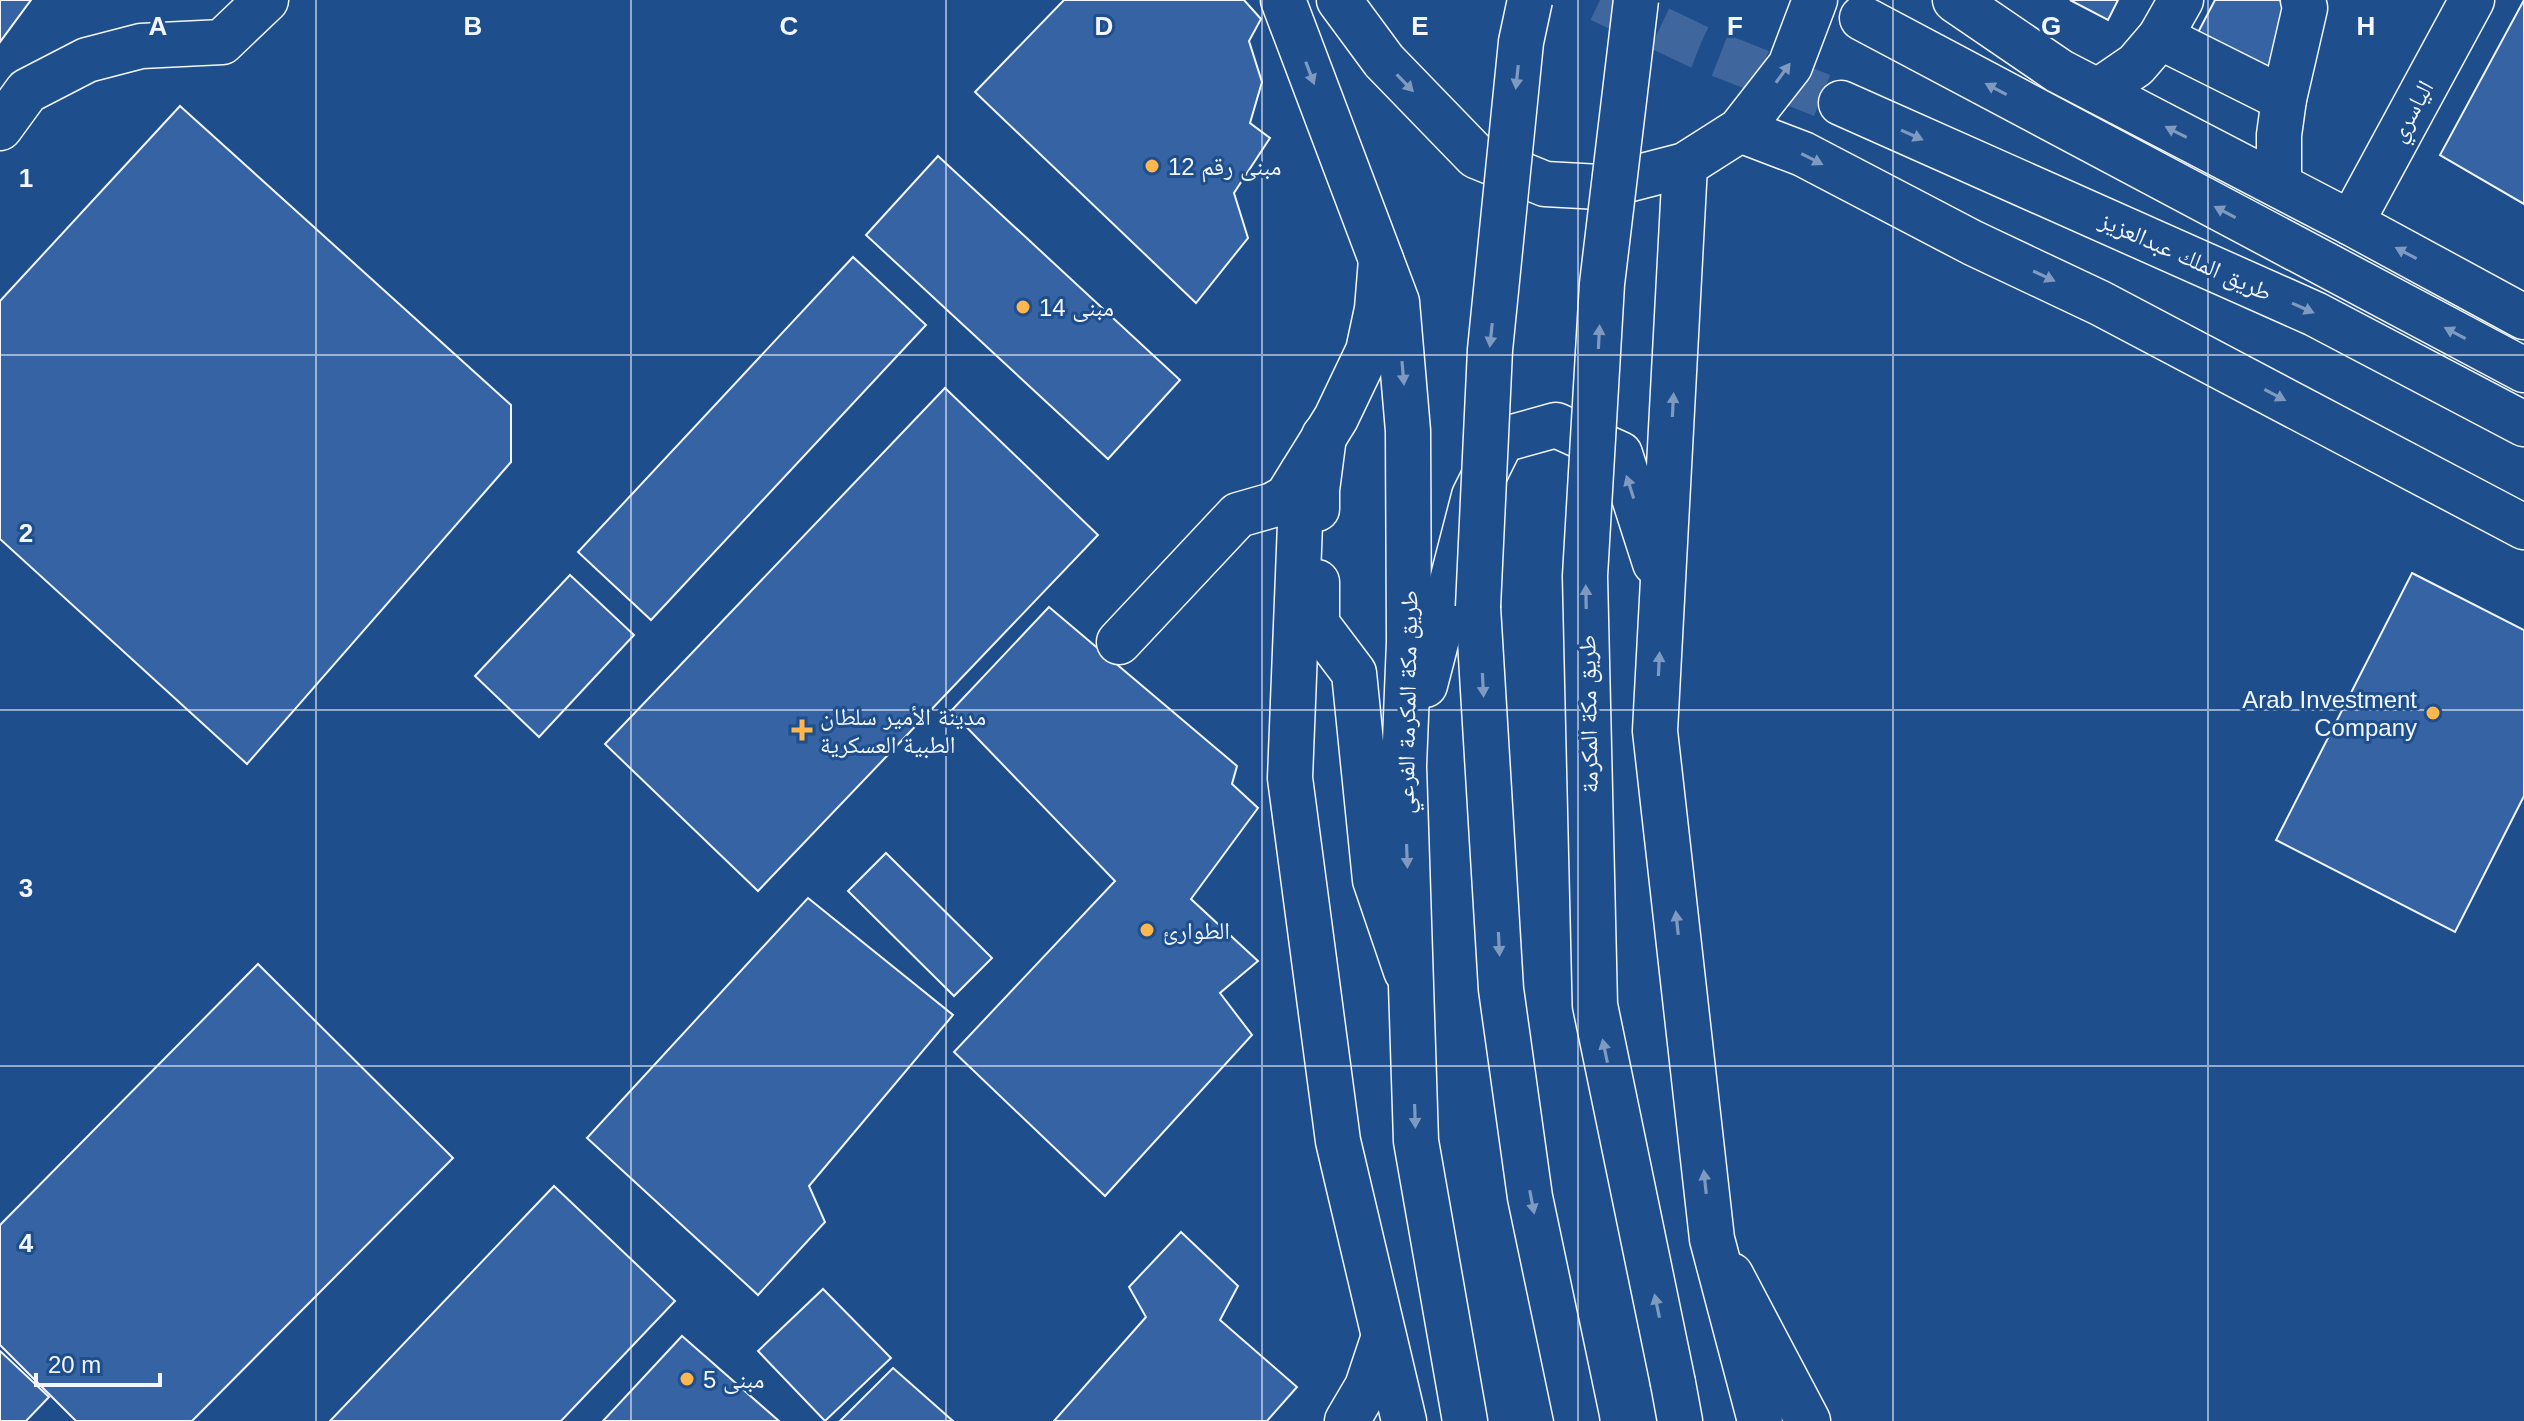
<svg xmlns="http://www.w3.org/2000/svg" width="2524" height="1421" font-family="Arial,'Noto Naskh Arabic',sans-serif">
  <style>
    .building { fill: #3563a3; stroke: #f2f6ff; stroke-width: 2 }
    .lines { fill: none; stroke-linecap: round; stroke-linejoin: round }
    .major-tunnel { stroke: #3f679d; stroke-width: 44; stroke-dasharray: 44 22; stroke-linecap: butt }
    .minor-casing { stroke: #f2f6ff; stroke-width: 47 }
    .major-casing { stroke: #f2f6ff; stroke-width: 47 }
    .highway-casing { stroke: #f2f6ff; stroke-width: 47 }
    .minor { stroke: #1f4e8c; stroke-width: 44 }
    .major { stroke: #1f4e8c; stroke-width: 44 }
    .highway { stroke: #1f4e8c; stroke-width: 44 }
    .highway-bridge-casing { stroke: #f2f6ff; stroke-width: 47; stroke-linecap: butt }
    .highway-bridge { stroke: #1f4e8c; stroke-width: 44 }
    .oneway { fill: #7e9ac0 }
    .grid { fill: none; stroke: #f2f6ff; stroke-width: 2; stroke-opacity: 0.55 }
    .poi-dot { fill: #ffb74d; stroke: #1f4e8c; stroke-width: 3 }
    .labels { text-anchor: middle; dominant-baseline: central; stroke-width: 6; stroke-linejoin: round; paint-order: stroke }
    .street-label { font-size: 24px; fill: #f2f6ff; stroke: #1f4e8c }
    .poi-label { font-size: 24px; fill: #f2f6ff; stroke: #1f4e8c; text-anchor: start }
    .grid-label { font-size: 26px; text-anchor: middle; font-weight: bold; fill: #f2f6ff; stroke: #1f4e8c; stroke-width: 6; stroke-linejoin: round; paint-order: stroke }
  </style>
  <rect width="100%" height="100%" fill="#1f4e8c"/>
  <g class="building">
    <polygon points="0,0 31,0 0,42"/>
    <polygon points="1064,0 1244,0 1261,19 1249,41 1262,82 1250,123 1270,138 1234,193 1248,238 1196,303 975,92"/>
    <polygon points="2070,0 2118,0 2108,20"/>
    <polygon points="2215,0 2279,0 2299,10 2263,77 2194,40"/>
    <polygon points="2524,0 2524,204 2440,155"/>
    <polygon points="180,106 511,405 511,462 247,764 0,539 0,301"/>
    <polygon points="938,156 1180,380 1108,459 866,235"/>
    <polygon points="853,257 926,325 651,620 578,552"/>
    <polygon points="945,388 1098,535 758,891 605,744"/>
    <polygon points="2412,573 2524,630 2524,796 2455,932 2276,840"/>
    <polygon points="570,575 634,635 539,737 475,676"/>
    <polygon points="1049,607 1237,766 1232,784 1258,808 1191,899 1258,961 1220,993 1252,1035 1105,1196 954,1052 1115,881 951,711"/>
    <polygon points="886,853 992,958 954,996 848,891"/>
    <polygon points="808,898 953,1015 809,1186 825,1222 758,1295 587,1138"/>
    <polygon points="258,964 453,1158 192,1421 76,1421 0,1345 0,1225"/>
    <polygon points="554,1186 675,1301 561,1421 330,1421"/>
    <polygon points="1181,1232 1238,1286 1220,1320 1297,1387 1267,1421 1054,1421 1146,1317 1129,1287"/>
    <polygon points="823,1289 891,1358 825,1421 758,1351"/>
    <polygon points="682,1336 779,1421 603,1421"/>
    <polygon points="0,1351 49,1397 26,1421 0,1421"/>
    <polygon points="893,1368 953,1421 840,1421"/>
  </g>
  <g class="lines">
    <polyline class="major-tunnel" points="1600,0 1699,47 1841,103"/>
    <g class="minor-casing">
      <g id="minor">
        <polyline points="2160,37 2284,99"/>
        <polyline points="2098,91 2136,65 2160,37 2181,0"/>
        <polyline points="0,128 27,91 87,60 141,46 222,42 266,0"/>
        <polyline points="2279,185 2279,135 2284,99 2305,8 2303,0"/>
        <polyline points="2351,223 2472,0"/>
        <polyline points="1302,473 1290,778 1338,1141 1404,1421"/>
        <polyline points="1317,509 1317,490 1324,436"/>
        <polyline points="1317,582 1317,624 1354,673 1375,880 1406,971"/>
        <polyline points="1119,642 1238,515 1273,505 1287,497 1336,418 1368,351 1377,309 1381,260"/>
        <polyline points="1731,1275 1808,1421"/>
        <polyline points="1347,1421 1367,1387 1383,1339"/>
      </g>
    </g>
    <g class="major-casing">
      <g id="major">
        <polyline points="1283,0 1397,302 1408,431 1409,642 1404,766 1416,1141 1465,1421"/>
        <polyline points="1339,0 1384,61 1476,156 1545,184 1600,187 1685,165 1740,130 1790,66 1815,0"/>
        <polyline points="1955,0 2059,71 2351,223 2524,317"/>
        <polyline points="1862,18 2524,370"/>
        <polyline points="1841,103 2315,314 2524,424"/>
        <polyline points="1740,130 1803,154 1973,243 2100,303 2524,527"/>
        <polyline points="1685,165 1655,731 1712,1239 1760,1421"/>
        <polyline points="1425,685 1474,496 1502,440 1556,425 1620,454 1655,563"/>
      </g>
    </g>
    <g class="highway-casing">
      <g id="highway">
        <polyline points="1478,607 1501,989 1530,1197 1577,1421"/>
        <polyline points="1673,1383 1680,1421"/>
      </g>
    </g>
    <use href="#minor" class="minor"/>
    <use href="#major" class="major"/>
    <use href="#highway" class="highway"/>
    <g class="highway-bridge-casing">
      <g id="highway-bridge">
        <polyline points="1636,0 1602,284 1585,576 1595,1005 1673,1383"/>
        <polyline points="1478,607 1490,350 1521,42 1530,0"/>
      </g>
    </g>
    <use href="#highway-bridge" class="highway-bridge"/>
  </g>
  <defs><path id="oneway-solid" d="M-6-.8H1V-3.2L6.5 0L1 3.2V.8H-6Z" transform="scale(2)"/></defs>
  <g class="oneway">
    <use href="#oneway-solid" transform="translate(1310 73) rotate(69)"/>
    <use href="#oneway-solid" transform="translate(1783 73) rotate(-54)"/>
    <use href="#oneway-solid" transform="translate(1517 77) rotate(96)"/>
    <use href="#oneway-solid" transform="translate(1405 83) rotate(46)"/>
    <use href="#oneway-solid" transform="translate(1996 89) rotate(-152)"/>
    <use href="#oneway-solid" transform="translate(2176 132) rotate(-153)"/>
    <use href="#oneway-solid" transform="translate(1912 135) rotate(24)"/>
    <use href="#oneway-solid" transform="translate(1812 159) rotate(27)"/>
    <use href="#oneway-solid" transform="translate(2225 212) rotate(-152)"/>
    <use href="#oneway-solid" transform="translate(2406 253) rotate(-152)"/>
    <use href="#oneway-solid" transform="translate(2044 276) rotate(25)"/>
    <use href="#oneway-solid" transform="translate(2303 308) rotate(24)"/>
    <use href="#oneway-solid" transform="translate(2455 333) rotate(-152)"/>
    <use href="#oneway-solid" transform="translate(1491 335) rotate(96)"/>
    <use href="#oneway-solid" transform="translate(1599 337) rotate(-87)"/>
    <use href="#oneway-solid" transform="translate(1403 373) rotate(85)"/>
    <use href="#oneway-solid" transform="translate(2275 395) rotate(28)"/>
    <use href="#oneway-solid" transform="translate(1673 405) rotate(-87)"/>
    <use href="#oneway-solid" transform="translate(1630 487) rotate(-108)"/>
    <use href="#oneway-solid" transform="translate(1586 597) rotate(-91)"/>
    <use href="#oneway-solid" transform="translate(1659 664) rotate(-87)"/>
    <use href="#oneway-solid" transform="translate(1483 685) rotate(87)"/>
    <use href="#oneway-solid" transform="translate(1407 856) rotate(88)"/>
    <use href="#oneway-solid" transform="translate(1677 923) rotate(-96)"/>
    <use href="#oneway-solid" transform="translate(1499 944) rotate(87)"/>
    <use href="#oneway-solid" transform="translate(1605 1051) rotate(-102)"/>
    <use href="#oneway-solid" transform="translate(1415 1116) rotate(88)"/>
    <use href="#oneway-solid" transform="translate(1705 1182) rotate(-96)"/>
    <use href="#oneway-solid" transform="translate(1532 1202) rotate(79)"/>
    <use href="#oneway-solid" transform="translate(1657 1306) rotate(-102)"/>
  </g>
  <path class="grid" d="M316,0V1421M631,0V1421M946,0V1421M1262,0V1421M1578,0V1421M1893,0V1421M2208,0V1421M0,355H2524M0,710H2524M0,1066H2524"/>
  <g class="poi-dot">
    <circle cx="1152" cy="166" r="8"/>
    <circle cx="1023" cy="307" r="8"/>
    <circle cx="2433" cy="713" r="8"/>
    <path d="M798 718h8v8h8v8h-8v8h-8v-8h-8v-8h8z"/>
    <circle cx="1147" cy="930" r="8"/>
    <circle cx="687" cy="1379" r="8"/>
  </g>
  <g class="labels">
    <g class="street-label">
      <text transform="translate(2411 111) rotate(-61)">الياسري</text>
      <text transform="translate(2186 256) rotate(24)">طريق الملك عبدالعزيز</text>
      <text transform="translate(1407 702) rotate(-89)">طريق مكة المكرمة الفرعي</text>
      <text transform="translate(1588 714) rotate(-91)">طريق مكة المكرمة</text>
    </g>
    <g class="poi-label">
      <text x="1168" y="166">مبنى رقم 12</text>
      <text x="1039" y="307">مبنى 14</text>
      <text x="2417" y="699" text-anchor="end">Arab Investment<tspan x="2417" dy="28">Company</tspan></text>
      <text x="820" y="716">مدينة الأمير سلطان<tspan x="820" dy="28">الطبية العسكرية</tspan></text>
      <text x="1163" y="930">الطوارئ</text>
      <text x="703" y="1379">مبنى 5</text>
    </g>
  </g>
  <g class="grid-label">
    <text x="158" y="35">A</text>
    <text x="473" y="35">B</text>
    <text x="789" y="35">C</text>
    <text x="1104" y="35">D</text>
    <text x="1420" y="35">E</text>
    <text x="1735" y="35">F</text>
    <text x="2051" y="35">G</text>
    <text x="2366" y="35">H</text>
    <text x="26" y="187">1</text>
    <text x="26" y="542">2</text>
    <text x="26" y="897">3</text>
    <text x="26" y="1252">4</text>
  </g>
  <path d="M36 1373v12h124v-12" fill="none" stroke="#f2f6ff" stroke-width="4"/>
  <text x="48" y="1373" font-size="24" fill="#f2f6ff" stroke="#1f4e8c" stroke-width="6" paint-order="stroke">20 m</text>
</svg>
